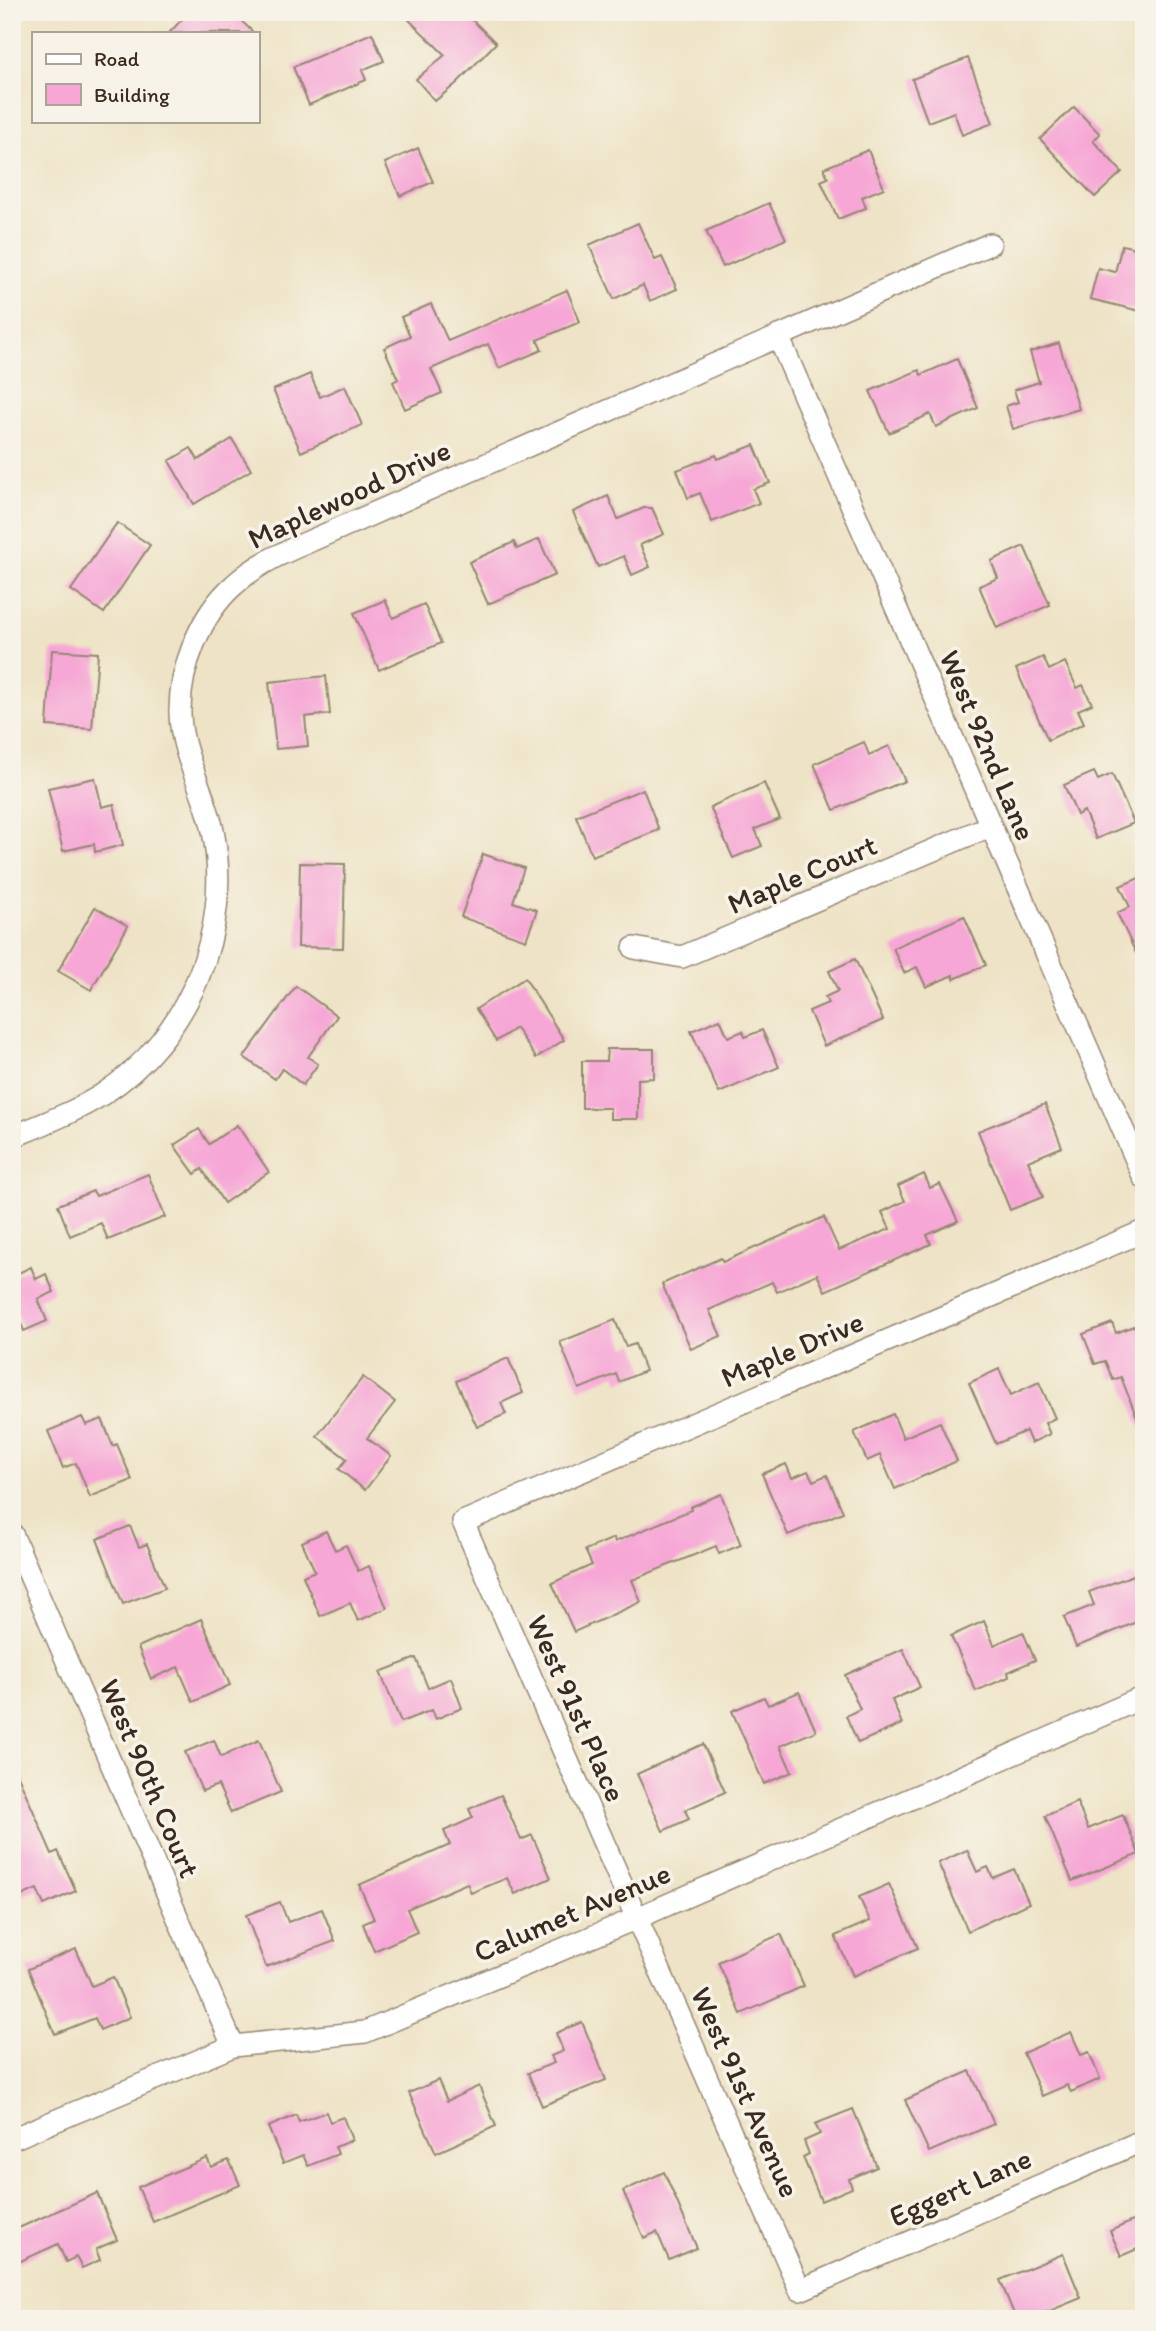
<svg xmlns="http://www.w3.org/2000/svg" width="1156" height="2331" font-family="Itim,sans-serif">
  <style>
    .building { fill: #f6a7d5 }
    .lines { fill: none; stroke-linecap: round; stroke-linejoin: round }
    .minor-casing { stroke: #948672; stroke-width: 24 }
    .minor { stroke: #fff; stroke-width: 21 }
    .labels { text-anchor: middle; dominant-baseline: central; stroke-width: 7; stroke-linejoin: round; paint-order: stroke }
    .street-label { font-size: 30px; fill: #3b2a1e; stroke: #f7f3e8 }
  </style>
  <rect width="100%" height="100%" fill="#f7f3e8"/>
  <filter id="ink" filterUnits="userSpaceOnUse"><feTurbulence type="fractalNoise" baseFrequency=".0143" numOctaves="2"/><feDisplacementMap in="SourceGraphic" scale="14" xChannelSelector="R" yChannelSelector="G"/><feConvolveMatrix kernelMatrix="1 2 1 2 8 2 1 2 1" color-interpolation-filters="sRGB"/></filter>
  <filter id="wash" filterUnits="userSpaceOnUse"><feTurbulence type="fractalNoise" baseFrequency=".00686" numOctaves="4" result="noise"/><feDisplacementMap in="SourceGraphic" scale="28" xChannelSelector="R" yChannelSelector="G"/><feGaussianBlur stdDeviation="1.57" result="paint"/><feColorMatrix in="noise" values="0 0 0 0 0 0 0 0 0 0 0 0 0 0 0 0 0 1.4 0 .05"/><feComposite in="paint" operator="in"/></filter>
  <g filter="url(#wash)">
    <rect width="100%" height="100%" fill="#eee3c6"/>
    <g id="blocks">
      <g class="building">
        <polygon points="189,12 232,12 254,33 169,33"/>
        <polygon points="401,12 464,12 496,43 457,83 435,101 416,79 445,55"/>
        <polygon points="372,33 384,61 362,70 366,80 309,105 293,67"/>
        <polygon points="968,58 993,123 962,135 954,112 928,122 912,79"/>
        <polygon points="1074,107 1100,134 1093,141 1122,172 1095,197 1040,139"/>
        <polygon points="418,148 433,182 400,196 385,163"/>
        <polygon points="868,150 884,188 862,197 866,208 838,219 821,181 828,178 824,168"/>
        <polygon points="769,203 786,239 723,267 706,231"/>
        <polygon points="638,223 655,260 662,257 677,289 650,301 643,285 614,299 589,245"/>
        <polygon points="1122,245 1144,250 1144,312 1090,299 1098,268 1115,272"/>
        <polygon points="567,290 580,322 537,340 542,350 499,368 488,344 431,369 442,393 405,409 393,382 398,379 384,348 410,336 401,317 431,304 448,341"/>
        <polygon points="1059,343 1079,409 1013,429 1006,406 1018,402 1014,390 1039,382 1030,352"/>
        <polygon points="957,359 978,408 936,427 930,414 889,433 870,391 919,370 921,375"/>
        <polygon points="310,374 320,397 345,386 362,425 301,452 273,390"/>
        <polygon points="232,439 251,470 194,504 169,461 191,448 198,460"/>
        <polygon points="754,445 770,483 753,489 759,503 712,522 700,493 688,498 677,470 716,455 718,459"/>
        <polygon points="608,496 618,519 644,508 652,508 664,534 640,545 650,567 632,575 624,556 598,567 573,512"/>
        <polygon points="117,523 150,545 104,613 71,590"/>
        <polygon points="539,539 555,575 488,604 469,562 514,542 517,549"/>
        <polygon points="1024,546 1050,605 997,628 979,586 998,578 991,561"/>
        <polygon points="385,600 393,618 424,604 441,643 379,670 354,613"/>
        <polygon points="52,650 98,653 92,729 47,726"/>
        <polygon points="1043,657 1049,670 1065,662 1077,688 1083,685 1092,704 1078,710 1084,723 1048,740 1016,669"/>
        <polygon points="326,676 330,714 305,717 308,746 276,749 269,682"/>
        <polygon points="864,742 869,755 889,746 905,781 834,810 814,764"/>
        <polygon points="1094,772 1098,780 1112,774 1134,823 1096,839 1084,811 1077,815 1064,785"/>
        <polygon points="95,778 102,807 114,804 123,845 95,852 94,844 63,851 48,788"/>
        <polygon points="764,783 780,819 755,829 762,846 733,858 710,807"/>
        <polygon points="643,789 659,830 592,856 576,816"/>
        <polygon points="483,854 524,868 513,902 537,910 526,940 461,917"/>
        <polygon points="300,863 345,864 343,948 298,947"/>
        <polygon points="1144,876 1144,970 1117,913 1130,907 1120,886"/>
        <polygon points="95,907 128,926 91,990 58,971"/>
        <polygon points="964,916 986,965 954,979 953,975 926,987 917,967 904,973 893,948"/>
        <polygon points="855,959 883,1020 824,1046 809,1011 828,1003 825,997 838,991 829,971"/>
        <polygon points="525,978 564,1040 536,1058 516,1028 496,1041 476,1009"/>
        <polygon points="296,986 337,1016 308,1057 318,1064 303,1085 282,1069 275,1079 244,1057"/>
        <polygon points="720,1019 728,1037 743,1031 745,1037 762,1030 779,1067 719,1093 691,1031"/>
        <polygon points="607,1049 654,1049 654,1078 638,1079 638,1119 610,1119 610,1108 582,1108 582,1061 606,1061"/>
        <polygon points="1045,1104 1062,1147 1028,1161 1043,1197 1010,1210 978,1131"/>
        <polygon points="237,1125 269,1172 224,1203 202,1169 195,1174 174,1145 199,1129 209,1144"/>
        <polygon points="148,1174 165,1217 108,1240 101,1223 70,1236 58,1205 93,1191 96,1196"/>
        <polygon points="924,1174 930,1188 940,1184 958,1221 927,1235 931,1244 825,1291 817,1274 777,1292 772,1282 709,1310 721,1336 691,1349 662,1284 721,1258 723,1262 824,1217 839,1250 890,1229 882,1212 905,1201 898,1186"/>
        <polygon points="31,1267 36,1279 46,1274 54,1292 38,1299 47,1321 24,1331 17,1314 12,1316 12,1276"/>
        <polygon points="615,1320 626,1347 635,1344 645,1371 619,1382 616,1374 579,1389 560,1342"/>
        <polygon points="1144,1322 1144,1431 1142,1431 1121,1377 1113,1380 1105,1361 1095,1364 1083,1334 1112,1323 1116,1333"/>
        <polygon points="508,1358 523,1393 501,1403 506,1414 477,1427 456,1381"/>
        <polygon points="999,1369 1011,1395 1039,1382 1055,1418 1045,1423 1050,1434 1031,1443 1026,1431 996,1444 969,1383"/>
        <polygon points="363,1377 395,1402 367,1438 391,1456 365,1490 339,1469 347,1459 317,1436"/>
        <polygon points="893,1414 903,1438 940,1422 957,1461 895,1489 880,1455 867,1461 854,1432"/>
        <polygon points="82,1417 86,1425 102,1419 113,1446 117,1444 132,1480 90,1497 76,1463 63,1468 48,1431"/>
        <polygon points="786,1464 792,1478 808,1471 813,1481 827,1475 843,1512 788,1535 762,1474"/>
        <polygon points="721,1494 741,1545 719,1554 716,1546 632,1580 641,1602 574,1632 552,1583 592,1565 585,1550 614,1538 615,1542 691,1510 690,1507"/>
        <polygon points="130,1526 139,1547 147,1544 165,1588 123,1604 97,1539"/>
        <polygon points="326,1531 335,1550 346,1545 358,1571 369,1566 387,1608 358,1621 350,1603 320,1616 303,1576 315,1571 302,1542"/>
        <polygon points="1133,1575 1144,1601 1144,1619 1076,1647 1064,1617 1094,1605 1089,1592"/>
        <polygon points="201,1619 230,1685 193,1702 178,1667 151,1679 138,1647"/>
        <polygon points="984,1621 994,1645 1023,1632 1035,1660 1008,1672 1009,1677 976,1691 951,1636"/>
        <polygon points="903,1649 920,1687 892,1700 902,1724 858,1743 846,1716 860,1709 845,1675"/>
        <polygon points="416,1658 428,1688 451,1678 462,1708 436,1719 432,1710 401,1722 380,1672"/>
        <polygon points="799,1692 816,1731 780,1746 792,1772 764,1784 732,1711 764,1697 768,1705"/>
        <polygon points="214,1740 221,1757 259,1740 281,1792 231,1813 218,1785 202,1791 185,1752"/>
        <polygon points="703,1744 725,1792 685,1810 689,1819 663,1831 637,1774"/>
        <polygon points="12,1762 52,1854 58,1851 76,1891 44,1905 37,1889 19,1897 12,1882"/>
        <polygon points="501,1795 521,1840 532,1835 551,1878 515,1894 507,1878 471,1893 467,1883 407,1909 417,1932 374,1951 363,1924 374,1919 359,1885 450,1845 444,1831 473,1818 469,1809"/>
        <polygon points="1077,1802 1088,1829 1123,1815 1139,1854 1072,1881 1045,1816"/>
        <polygon points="967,1850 977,1872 988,1867 993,1878 1014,1869 1029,1903 968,1931 938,1863"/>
        <polygon points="889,1884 918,1948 853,1976 835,1936 870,1921 859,1897"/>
        <polygon points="280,1902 288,1922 322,1909 335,1941 266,1967 246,1915"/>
        <polygon points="781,1934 804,1986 741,2014 718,1962"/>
        <polygon points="76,1949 92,1986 113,1977 130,2017 100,2030 95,2018 55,2034 28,1969"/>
        <polygon points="582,2022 606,2080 542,2106 528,2073 554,2063 551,2056 563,2051 556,2033"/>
        <polygon points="1071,2032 1081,2055 1089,2052 1100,2079 1071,2092 1067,2085 1042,2096 1023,2053"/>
        <polygon points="970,2071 994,2124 929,2152 905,2100"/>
        <polygon points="438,2080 447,2101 479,2086 496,2126 436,2153 409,2093"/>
        <polygon points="853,2109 877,2167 849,2179 852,2188 821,2201 803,2157 809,2154 804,2141 820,2134 815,2124"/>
        <polygon points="326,2112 330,2122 343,2117 352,2140 335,2147 338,2154 308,2166 303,2155 283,2163 268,2127 296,2115 299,2122"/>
        <polygon points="207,2158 211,2167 229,2160 240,2185 153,2222 138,2187"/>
        <polygon points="664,2172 697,2248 669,2260 657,2232 644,2238 623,2191"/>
        <polygon points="97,2193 117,2240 96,2249 100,2260 82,2268 76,2257 66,2262 58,2244 12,2265 12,2231"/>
        <polygon points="1144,2216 1144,2246 1121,2256 1110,2231"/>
        <polygon points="1063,2254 1081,2298 1030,2319 1016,2319 1000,2280"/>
      </g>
    </g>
  </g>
  <g filter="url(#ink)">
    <use href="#blocks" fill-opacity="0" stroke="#948672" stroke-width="2"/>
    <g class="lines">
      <g class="minor-casing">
        <g id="minor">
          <polyline points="778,336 1144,1178"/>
          <polyline points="634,948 682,957 990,826"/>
          <path d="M12,1137C43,1124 75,1112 103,1094C189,1038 233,930 213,831C205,791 181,755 180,714C179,669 200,615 234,585C251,569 271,558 292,549L990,244"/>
          <polyline points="1144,1231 463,1522 800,2290 1144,2140"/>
          <polyline points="12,1534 233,2046"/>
          <polyline points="12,2139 233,2046 365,2032 637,1918 1144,1697"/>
        </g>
      </g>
      <use href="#minor" class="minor"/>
    </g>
  </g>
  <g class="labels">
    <g class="street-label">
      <text transform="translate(349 494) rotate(-25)">Maplewood Drive</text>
      <text transform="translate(988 745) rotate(67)">West 92nd Lane</text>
      <text transform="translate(802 874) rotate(-23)">Maple Court</text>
      <text transform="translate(792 1349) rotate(-23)">Maple Drive</text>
      <text transform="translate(577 1708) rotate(66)">West 91st Place</text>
      <text transform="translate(150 1778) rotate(67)">West 90th Court</text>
      <text transform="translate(572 1912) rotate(-23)">Calumet Avenue</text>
      <text transform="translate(746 2092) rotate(66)">West 91st Avenue</text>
      <text transform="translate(960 2187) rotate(-24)">Eggert Lane</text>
    </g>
  </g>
  <rect width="1156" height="2331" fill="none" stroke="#f7f3e8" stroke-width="42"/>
  <rect x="32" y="32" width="228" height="91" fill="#f7f3e8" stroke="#aca397" stroke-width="2"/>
  <rect x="46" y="54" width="35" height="10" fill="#ffffff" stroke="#aca397" stroke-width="2"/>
  <text x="94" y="66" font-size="21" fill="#3b2a1e">Road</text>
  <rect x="46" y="84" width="35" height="21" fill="#f6a7d5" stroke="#aca397" stroke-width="2"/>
  <text x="94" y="102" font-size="21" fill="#3b2a1e">Building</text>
</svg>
